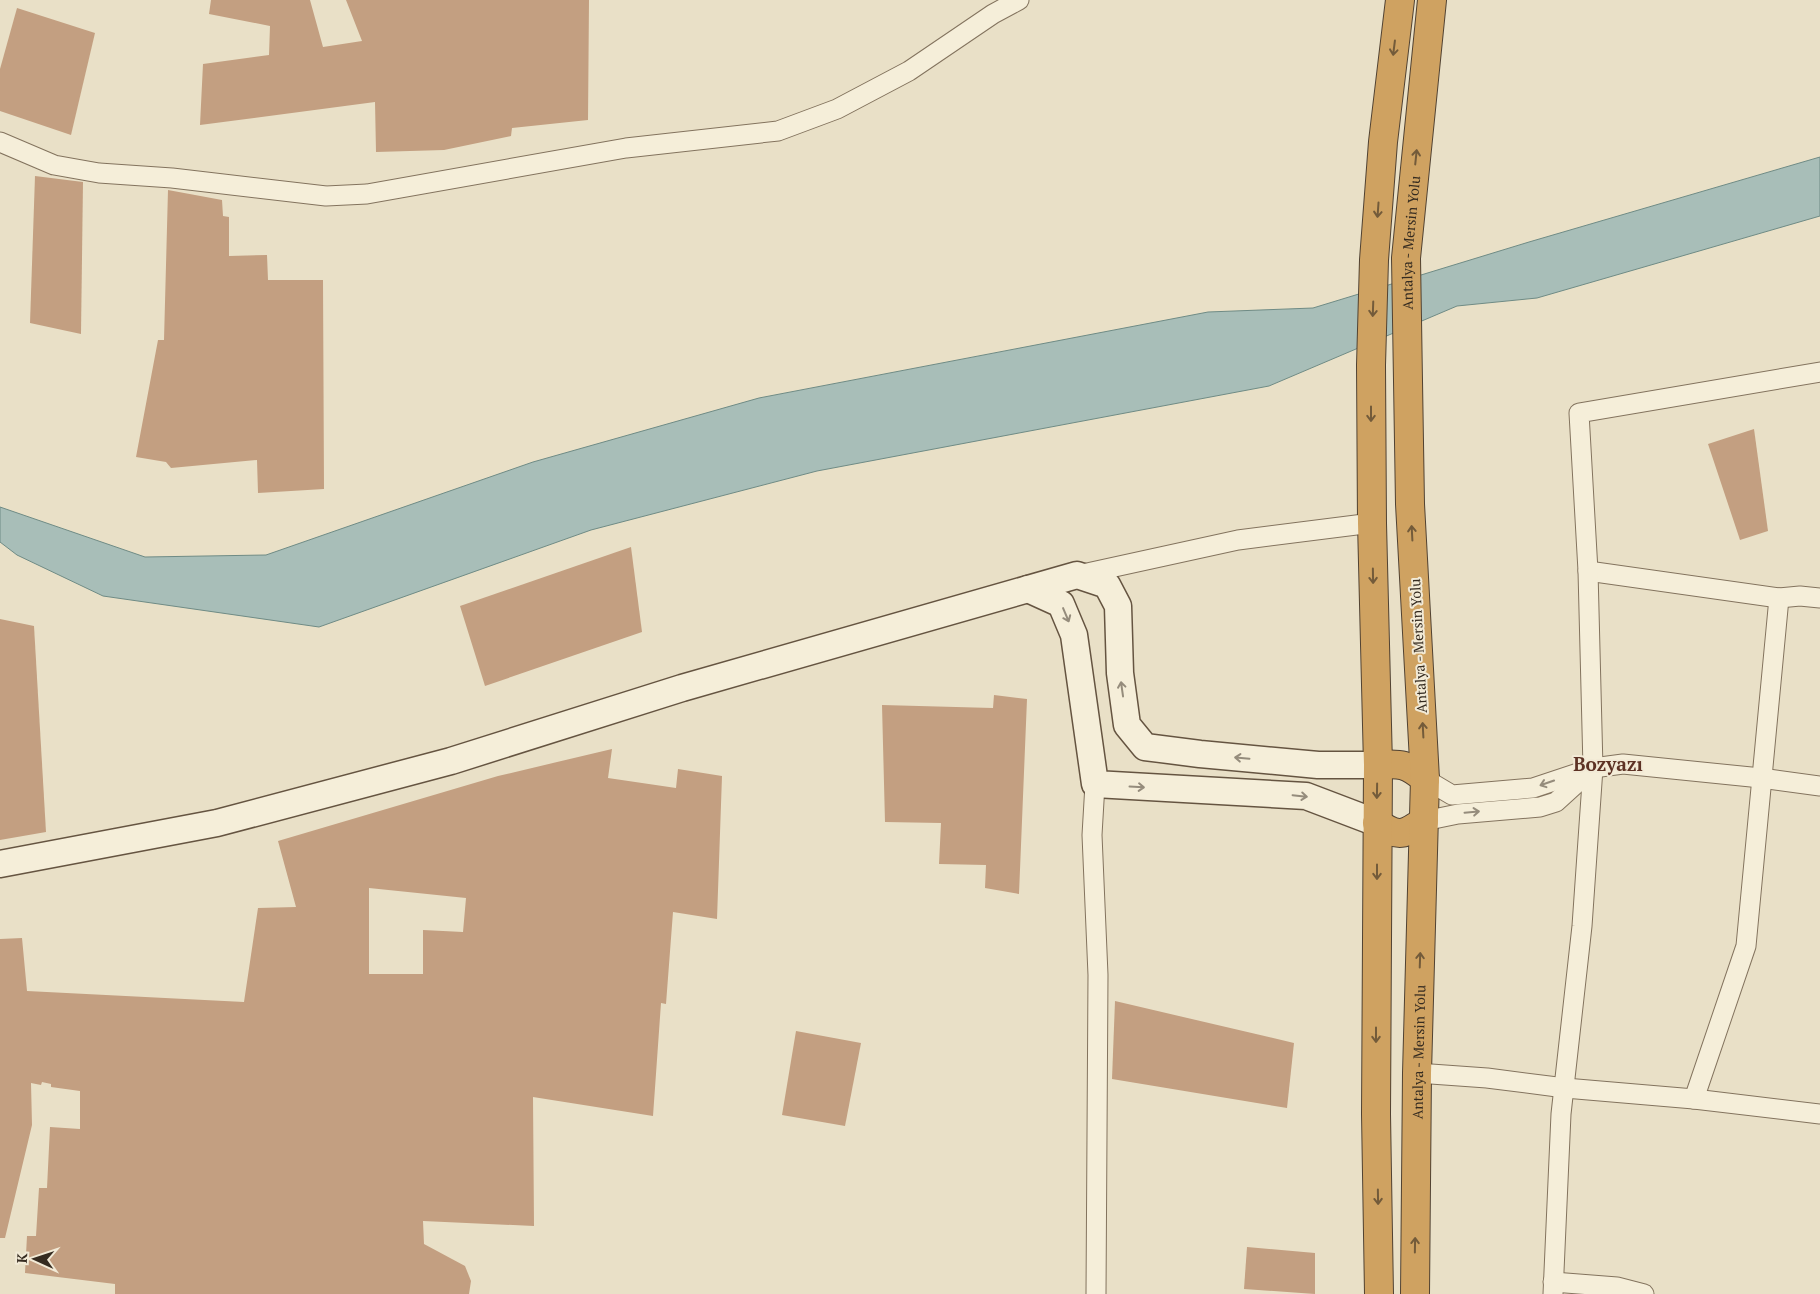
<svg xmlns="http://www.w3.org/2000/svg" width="1820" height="1294" font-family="'PT Serif',serif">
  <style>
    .water { fill: #a8beb8; stroke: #6f8b85 }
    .building { fill: #c39f81; fill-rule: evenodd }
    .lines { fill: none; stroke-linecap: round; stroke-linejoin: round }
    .street-casing { stroke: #83735e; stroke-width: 21 }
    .secondary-casing { stroke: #655441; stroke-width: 29 }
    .highway-casing { stroke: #514232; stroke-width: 30 }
    .street { stroke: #f5eed9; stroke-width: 19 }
    .secondary { stroke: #f5eed9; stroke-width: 26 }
    .highway { stroke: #cfa261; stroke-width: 28 }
    .oneway { stroke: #735b3a }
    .oneway2 { stroke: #958c7c }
    .labels { text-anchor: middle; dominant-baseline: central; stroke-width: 4; stroke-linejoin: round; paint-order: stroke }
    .street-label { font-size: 14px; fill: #352b20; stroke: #f2ead6 }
    .district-label { font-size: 19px; font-weight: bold; fill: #5d3224; stroke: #f2ead6 }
  </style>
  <rect width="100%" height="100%" fill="#e9e0c7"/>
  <polygon class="water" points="1820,157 1820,216 1537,298 1457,306 1269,386 817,471 591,530 319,627 103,596 17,555 0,542 0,507 145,557 266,555 533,462 759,398 1208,312 1313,308 1529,242"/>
  <g class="building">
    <polygon points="211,0 310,0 323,47 362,41 346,0 589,0 588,120 512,128 511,136 444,150 376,152 375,102 200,125 203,64 269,55 270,26 209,14"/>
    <polygon points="17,8 95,33 71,135 0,111 0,69"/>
    <polygon points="35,176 83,182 81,334 30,323"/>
    <polygon points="168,190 222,200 223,216 229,217 229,256 267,255 268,280 323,280 324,489 258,493 257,460 171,468 166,462 136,457 158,340 164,340"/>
    <polygon points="1754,429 1768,531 1740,540 1708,444"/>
    <polygon points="631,547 642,632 485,686 460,606"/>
    <polygon points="0,619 34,626 46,832 0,840"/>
    <polygon points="994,695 1027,699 1019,894 985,888 986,865 939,864 941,823 885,822 882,705 993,708"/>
    <path d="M612,749L608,778L676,788L678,769L722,776L717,919L673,912L666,1004L661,1003L653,1116L533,1097L534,1226L423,1221L424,1244L465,1266L471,1281L469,1294H115V1284L25,1273L27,1236H36L39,1188H47L50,1127L80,1129V1091L51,1087V1084L42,1082L41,1085L31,1083L32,1125L5,1238H0V939L22,938L27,991L244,1002L258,908L296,907L278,841L498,776ZM369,888L466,898L463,932L423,930V974H369Z"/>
    <polygon points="1115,1001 1294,1043 1287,1108 1112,1079"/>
    <polygon points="796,1031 861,1043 845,1126 782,1115"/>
    <polygon points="1247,1247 1315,1253 1315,1294 1244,1289"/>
  </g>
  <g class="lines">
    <g class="street-casing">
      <g id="street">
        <polyline points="0,142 54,165 99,173 172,178 326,196 367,194 626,148 778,131 837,109 909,71 993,14 1019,0"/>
        <polyline points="1588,571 1779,598 1800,596 1820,598"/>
        <polyline points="1078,575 1238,540 1372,523"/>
        <polyline points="1425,779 1452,795 1533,788 1593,768 1623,764 1761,778 1820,786"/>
        <polyline points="1095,784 1092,835 1098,975 1096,1294"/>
        <polyline points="1424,821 1458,814 1540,807 1556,802 1589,772"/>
        <polyline points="1417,1073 1487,1078 1565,1088 1694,1099 1820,1114"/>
        <polyline points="1694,1099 1746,946 1779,598"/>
        <polyline points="1553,1282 1617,1287 1644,1294"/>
        <polyline points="1553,1294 1561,1114 1582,926 1593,768 1588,571 1579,413 1820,372"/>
      </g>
    </g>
    <g class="secondary-casing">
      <g id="secondary">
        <polyline points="1028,589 1061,604 1074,635 1095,784 1306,796 1377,823"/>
        <polyline points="0,864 217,823 451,761 682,688 1077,575 1107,585 1118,606 1120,673 1127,725 1145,747 1200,754 1318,765 1378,765"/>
      </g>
    </g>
    <g class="highway-casing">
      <g id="highway">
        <path d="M1378,765C1401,763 1407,764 1425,779"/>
        <path d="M1377,823C1399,838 1404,835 1424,821"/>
        <polyline points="1379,1294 1376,1114 1378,765 1372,523 1371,365 1374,260 1383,142 1400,0"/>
        <path id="s1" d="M1415,1294L1417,1073L1425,779L1410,504L1406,258L1432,0"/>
      </g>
    </g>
    <use href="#street" class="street"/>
    <use href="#secondary" class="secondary"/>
    <use href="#highway" class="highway"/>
  </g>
  <defs><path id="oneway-shaft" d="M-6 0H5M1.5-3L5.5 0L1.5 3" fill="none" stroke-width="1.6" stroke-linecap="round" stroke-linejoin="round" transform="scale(1.25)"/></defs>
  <g class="oneway">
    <use href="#oneway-shaft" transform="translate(1394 48) rotate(97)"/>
    <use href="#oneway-shaft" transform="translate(1416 157) rotate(-84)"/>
    <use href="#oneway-shaft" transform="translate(1378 210) rotate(94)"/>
    <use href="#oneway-shaft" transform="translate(1373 309) rotate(92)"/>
    <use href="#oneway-shaft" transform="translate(1371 414) rotate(90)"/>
    <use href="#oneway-shaft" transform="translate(1412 533) rotate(-93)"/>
    <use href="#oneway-shaft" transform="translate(1373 576) rotate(89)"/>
    <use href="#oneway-shaft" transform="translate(1423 730) rotate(-93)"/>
    <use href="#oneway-shaft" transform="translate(1377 791) rotate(91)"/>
    <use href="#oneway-shaft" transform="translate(1377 872) rotate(90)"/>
    <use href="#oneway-shaft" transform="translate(1420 960) rotate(-88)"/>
    <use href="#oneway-shaft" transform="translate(1376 1035) rotate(90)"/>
    <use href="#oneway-shaft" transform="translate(1378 1197) rotate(89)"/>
    <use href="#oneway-shaft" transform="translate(1415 1245) rotate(-89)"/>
  </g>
  <g class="oneway2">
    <use href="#oneway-shaft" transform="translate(1066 615) rotate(67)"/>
    <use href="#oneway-shaft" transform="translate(1122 689) rotate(-98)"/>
    <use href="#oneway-shaft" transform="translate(1242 758) rotate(-175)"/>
    <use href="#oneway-shaft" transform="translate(1547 783) rotate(161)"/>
    <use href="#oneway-shaft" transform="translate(1137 787) rotate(3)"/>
    <use href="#oneway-shaft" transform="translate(1300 796) rotate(6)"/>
    <use href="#oneway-shaft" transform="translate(1472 812) rotate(-5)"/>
  </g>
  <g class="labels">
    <g class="street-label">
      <text stroke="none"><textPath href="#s1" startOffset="1052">Antalya - Mersin Yolu</textPath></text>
      <text transform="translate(1418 646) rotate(-93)">Antalya - Mersin Yolu</text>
      <text stroke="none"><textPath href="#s1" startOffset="242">Antalya - Mersin Yolu</textPath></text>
    </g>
    <g class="district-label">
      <text x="1608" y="763">Bozyazı</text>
    </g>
  </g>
  <g transform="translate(35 1259) rotate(273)" stroke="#f2ead6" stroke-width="4" paint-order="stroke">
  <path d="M0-4L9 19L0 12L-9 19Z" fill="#352b20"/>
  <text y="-8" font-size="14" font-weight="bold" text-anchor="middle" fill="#352b20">K</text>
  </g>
</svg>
